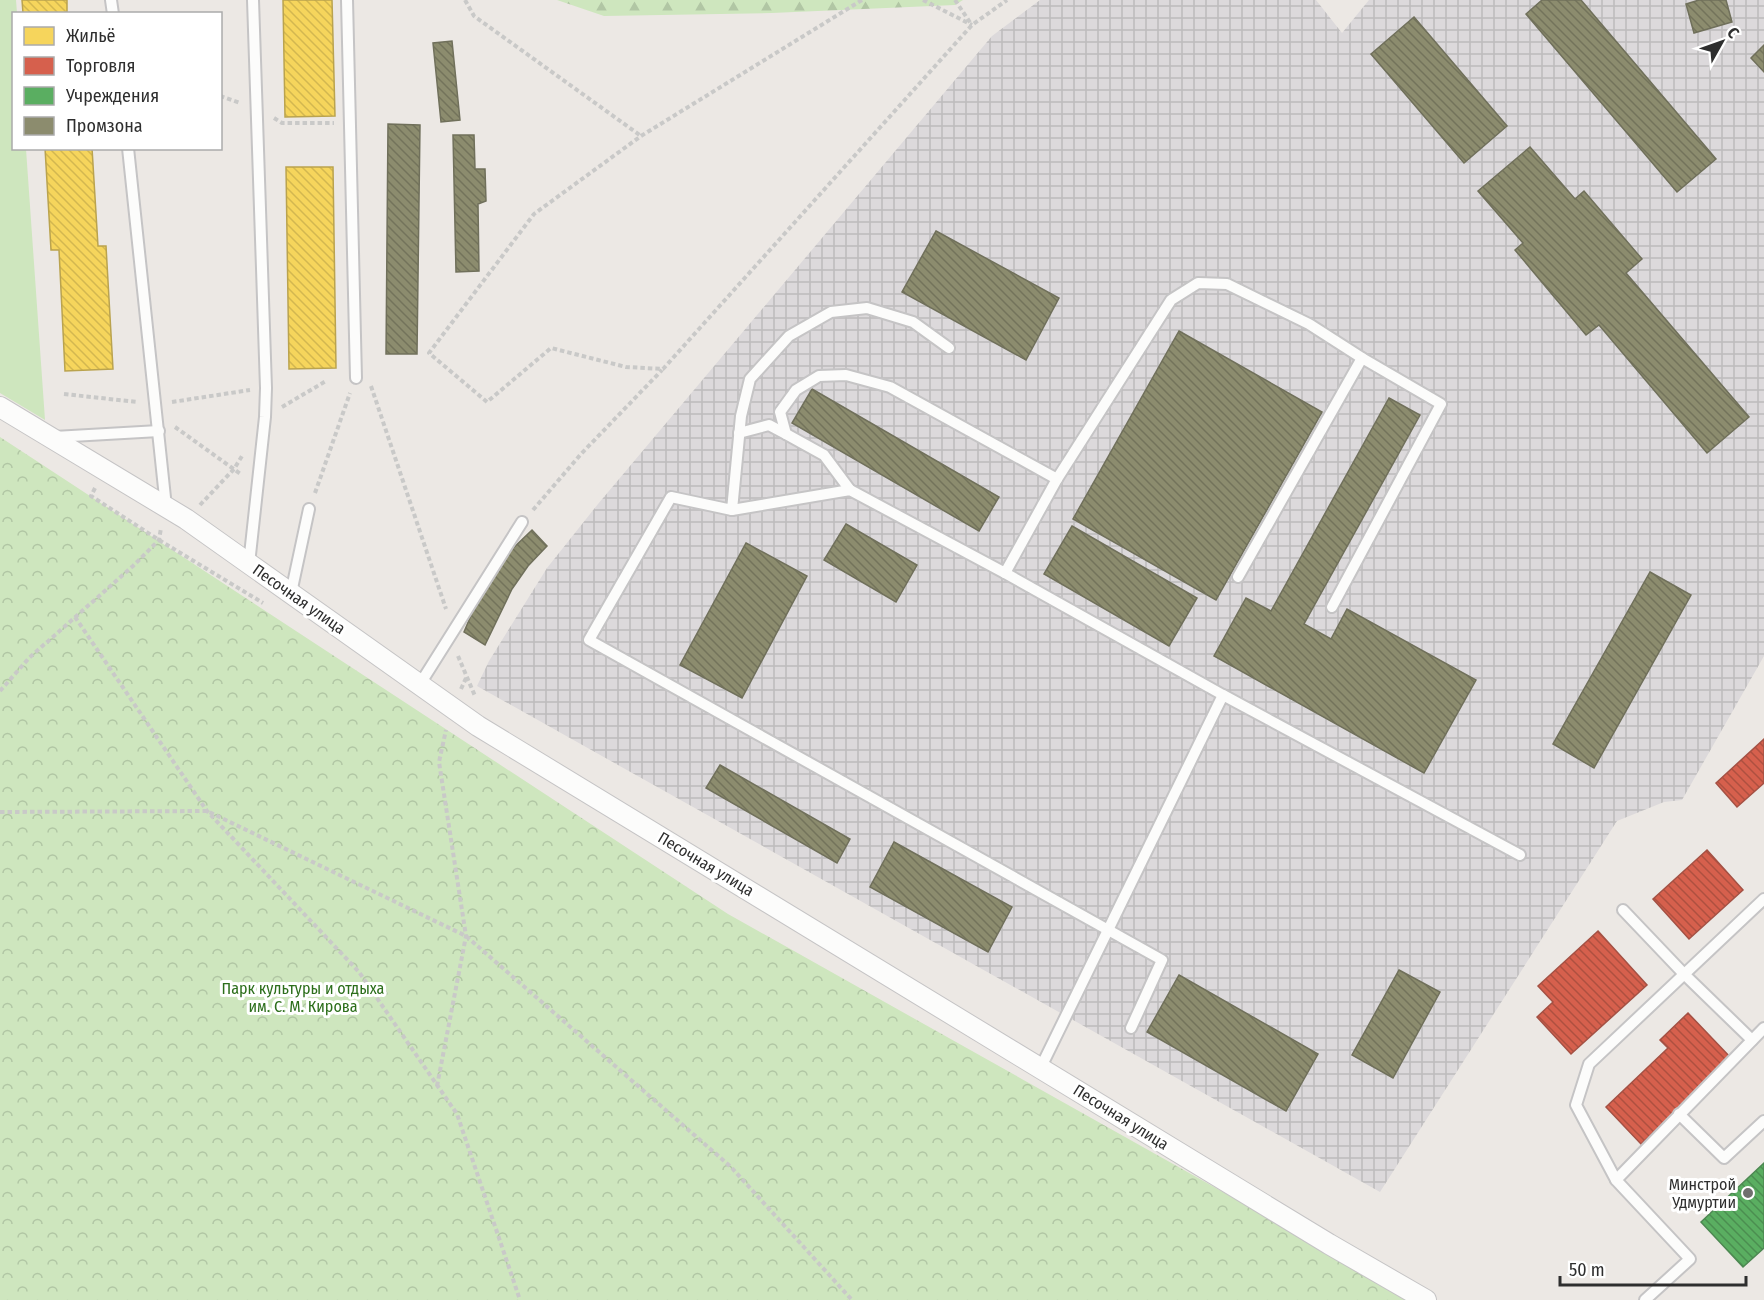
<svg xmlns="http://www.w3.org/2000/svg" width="1764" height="1300" font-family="'Fira Sans Condensed',sans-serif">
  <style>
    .industrial { fill: url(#industrial-grid) }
    .grass { fill: #cee6be }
    .forest { fill: url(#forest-firs) }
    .park { fill: url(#park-crowns) }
    .homes { fill: url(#homes-back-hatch); stroke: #baa34e; stroke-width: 1.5 }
    .shops { fill: url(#shops-back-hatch); stroke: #a45144; stroke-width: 1.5 }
    .public { fill: url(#public-back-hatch); stroke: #4d8852; stroke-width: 1.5 }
    .industry { fill: url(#industry-back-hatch); stroke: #70705b; stroke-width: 1.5 }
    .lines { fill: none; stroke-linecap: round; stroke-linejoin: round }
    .service-casing { stroke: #c5c4c5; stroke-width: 14 }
    .minor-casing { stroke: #c5c4c5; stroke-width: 22 }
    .path { stroke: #c9c9c8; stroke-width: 4; stroke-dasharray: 4.5 3; stroke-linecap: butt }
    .service { stroke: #fcfcfb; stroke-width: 10 }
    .minor { stroke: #fcfcfb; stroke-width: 20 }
    .poi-dot { fill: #706f6e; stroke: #fff; stroke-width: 2 }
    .labels { text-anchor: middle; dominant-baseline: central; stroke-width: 6; stroke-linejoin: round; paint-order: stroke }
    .street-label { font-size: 16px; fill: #2e2e2e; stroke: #fff }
    .park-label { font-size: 16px; fill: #2c6e1b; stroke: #fff }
    .poi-label { font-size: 16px; fill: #2e2e2e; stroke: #fff; text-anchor: end }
  </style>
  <defs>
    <pattern id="industrial-grid" width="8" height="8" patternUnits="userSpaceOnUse" patternTransform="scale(1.5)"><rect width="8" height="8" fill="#dcd9db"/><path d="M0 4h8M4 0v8" fill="none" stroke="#bdbbbc"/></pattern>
    <pattern id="forest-firs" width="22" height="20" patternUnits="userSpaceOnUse" patternTransform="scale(1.5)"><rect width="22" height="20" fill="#cee6be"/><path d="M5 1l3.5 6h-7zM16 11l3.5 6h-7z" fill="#b1c6a4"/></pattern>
    <pattern id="park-crowns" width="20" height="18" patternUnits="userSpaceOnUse" patternTransform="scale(1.5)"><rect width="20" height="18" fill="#cee6be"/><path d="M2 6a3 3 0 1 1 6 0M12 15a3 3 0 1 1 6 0" fill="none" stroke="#b1c6a4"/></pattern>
    <pattern id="homes-back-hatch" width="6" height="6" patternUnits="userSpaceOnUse" patternTransform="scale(1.5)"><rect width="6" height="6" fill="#f6d55c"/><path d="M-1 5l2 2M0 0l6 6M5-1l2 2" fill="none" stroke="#d3b750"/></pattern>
    <pattern id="shops-back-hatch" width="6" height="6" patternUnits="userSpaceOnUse" patternTransform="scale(1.5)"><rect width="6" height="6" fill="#d6604d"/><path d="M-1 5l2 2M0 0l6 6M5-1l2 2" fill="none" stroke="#ae5040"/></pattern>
    <pattern id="public-back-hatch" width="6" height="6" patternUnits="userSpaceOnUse" patternTransform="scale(1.5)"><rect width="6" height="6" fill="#5aae61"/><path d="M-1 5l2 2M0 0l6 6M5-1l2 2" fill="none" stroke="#4b8e50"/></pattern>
    <pattern id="industry-back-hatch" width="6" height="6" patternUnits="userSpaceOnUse" patternTransform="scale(1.5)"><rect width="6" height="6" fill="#8c8c6e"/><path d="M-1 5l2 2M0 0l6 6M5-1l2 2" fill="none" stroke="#73735b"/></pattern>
  </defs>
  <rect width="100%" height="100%" fill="#ece8e4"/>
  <polygon class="industrial" points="1040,0 1316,0 1342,33 1369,0 1764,0 1764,656 1682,800 1664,802 1617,821 1380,1192 477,686 489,661 547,568 598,504 992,36"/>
  <polygon class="grass" points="0,0 16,0 17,13 14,14 14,148 26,149 45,420 0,393"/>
  <polygon class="forest" points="557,0 963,0 955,5 772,13 604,16"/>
  <polygon class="park" points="0,437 728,914 1280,1224 1406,1300 0,1300"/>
  <g class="homes">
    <polygon points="22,0 67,0 67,13 76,14 23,13"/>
    <polygon points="283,0 332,0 335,116 285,117"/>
    <polygon points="45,148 92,148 98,246 106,246 113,369 65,371 59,250 51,250"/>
    <polygon points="286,167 333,167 336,368 289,369"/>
  </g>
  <g class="shops">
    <polygon points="1764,739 1764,783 1737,807 1716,783"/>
    <polygon points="1707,850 1743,890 1689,939 1653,899"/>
    <polygon points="1598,931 1647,985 1571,1054 1537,1017 1553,1002 1538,986"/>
    <polygon points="1688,1013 1731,1058 1641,1144 1606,1107 1668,1048 1660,1040"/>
  </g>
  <polygon class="public" points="1764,1163 1764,1248 1743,1267 1701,1222"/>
  <g class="industry">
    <polygon points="1542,0 1581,0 1716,159 1677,192 1526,14"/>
    <polygon points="1699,0 1726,0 1732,22 1694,33 1686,4"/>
    <polygon points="1414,17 1507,126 1464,163 1371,54"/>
    <polygon points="452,41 460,120 441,122 433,43"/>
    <polygon points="1764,45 1764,72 1751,58"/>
    <polygon points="388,124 420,125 417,354 386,354"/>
    <polygon points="453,135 474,135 475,169 485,169 486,201 478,204 479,271 456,272"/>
    <polygon points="1530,147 1575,199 1584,191 1642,259 1626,273 1749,417 1707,453 1599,325 1586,335 1515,250 1523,243 1478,191"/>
    <polygon points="936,231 1059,298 1026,360 902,292"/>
    <polygon points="1179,331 1322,412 1216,600 1073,519"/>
    <polygon points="812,389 999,497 979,531 792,423"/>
    <polygon points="1389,398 1420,415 1304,624 1331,639 1347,609 1476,680 1424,773 1214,656 1246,598 1271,611"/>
    <polygon points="846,524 917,565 896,602 824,560"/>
    <polygon points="1072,526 1197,598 1169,646 1044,574"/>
    <polygon points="532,530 547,546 528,566 512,589 485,645 464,632 472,613 508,553"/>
    <polygon points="746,543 807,576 742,698 680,665"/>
    <polygon points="1650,572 1691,595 1594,768 1553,744"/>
    <polygon points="720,765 850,839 837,863 706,788"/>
    <polygon points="894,842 1012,907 988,952 870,887"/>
    <polygon points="1399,970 1440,992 1393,1078 1352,1055"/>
    <polygon points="1179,975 1318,1054 1286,1111 1147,1032"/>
  </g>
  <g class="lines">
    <g class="service-casing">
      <g id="service">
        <polyline points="111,0 113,14"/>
        <polyline points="347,0 356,378"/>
        <polyline points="128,148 166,507"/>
        <polyline points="949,348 913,322 867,308 831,312 789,336 750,379 741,416 732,510 671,497 589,640 1162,960 1131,1028"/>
        <polyline points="739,433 769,425 786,434"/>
        <polyline points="54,437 159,431"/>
        <polyline points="1057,479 1171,300 1198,283 1227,284 1309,324 1362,358 1238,577"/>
        <polyline points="850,490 824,455 786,434 780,412 796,390 819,376 846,375 890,387 1057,479 1005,573"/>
        <polyline points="732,510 850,490 1005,573 1223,695 1041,1067"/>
        <polyline points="249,564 265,417 266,388 253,0"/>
        <polyline points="291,593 309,509"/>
        <polyline points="1332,607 1441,404 1362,358"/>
        <polyline points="420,684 522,522"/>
        <polyline points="1223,695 1520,855"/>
        <polyline points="1623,910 1684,974 1752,1040"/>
        <polyline points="1679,1114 1724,1158 1764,1121"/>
        <polyline points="1616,1180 1576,1105 1589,1064 1764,899"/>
        <polyline points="1645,1300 1690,1259 1616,1180 1764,1028"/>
      </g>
    </g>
    <g class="minor-casing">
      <polyline id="minor" points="0,407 186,519 478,726 1329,1244 1426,1300"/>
    </g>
    <g class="path">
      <polyline points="465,0 474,16 641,136"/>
      <polyline points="862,0 641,136 534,214 429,353 487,402 551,348 626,367 663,369 972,25 1007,0"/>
      <polyline points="923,0 972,25"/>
      <polyline points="955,0 971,24"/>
      <polyline points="220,96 240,103"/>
      <polyline points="274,118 282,123 334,123"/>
      <polyline points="371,386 446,609"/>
      <polyline points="64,394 137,402"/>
      <polyline points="172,402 250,390"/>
      <polyline points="282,407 326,381"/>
      <polyline points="175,427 242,475"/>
      <polyline points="95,488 91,496 159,540 263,603"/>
      <polyline points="315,493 350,393"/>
      <polyline points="200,505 234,469 242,456"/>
      <polyline points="533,510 581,454 662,370"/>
      <polyline points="75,617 207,811 359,972 457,1114 520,1300"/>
      <polyline points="458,656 475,696"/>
      <polyline points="461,689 467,676"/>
      <polyline points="0,691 29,658 133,566 159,540 161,528"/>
      <polyline points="0,812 207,811 466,936 731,1167 852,1300"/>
      <polyline points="437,1086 466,936 439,762 446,730"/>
    </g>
    <use href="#service" class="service"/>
    <use href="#minor" class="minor"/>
  </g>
  <circle class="poi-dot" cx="1748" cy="1193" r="6"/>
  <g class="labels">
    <g class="street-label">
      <text transform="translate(299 599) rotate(35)">Песочная улица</text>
      <text transform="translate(706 864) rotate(31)">Песочная улица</text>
      <text transform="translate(1121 1117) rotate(32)">Песочная улица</text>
    </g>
    <g class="park-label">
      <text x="303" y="988">Парк культуры и отдыха<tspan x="303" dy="18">им. С. М. Кирова</tspan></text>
    </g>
    <g class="poi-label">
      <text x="1736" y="1184">Минстрой<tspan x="1736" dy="18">Удмуртии</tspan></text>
    </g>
  </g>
  <rect x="12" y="12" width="210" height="138" fill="#ffffff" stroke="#ababab" stroke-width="1.5"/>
  <rect x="24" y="27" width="30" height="18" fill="#f6d55c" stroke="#ababab" stroke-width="1.5"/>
  <text x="66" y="42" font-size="18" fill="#2e2e2e">Жильё</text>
  <rect x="24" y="57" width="30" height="18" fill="#d6604d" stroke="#ababab" stroke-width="1.5"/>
  <text x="66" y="72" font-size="18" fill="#2e2e2e">Торговля</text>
  <rect x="24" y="87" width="30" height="18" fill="#5aae61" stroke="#ababab" stroke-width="1.5"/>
  <text x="66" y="102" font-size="18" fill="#2e2e2e">Учреждения</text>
  <rect x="24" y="117" width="30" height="18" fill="#8c8c6e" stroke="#ababab" stroke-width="1.5"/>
  <text x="66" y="132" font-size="18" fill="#2e2e2e">Промзона</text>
  <g transform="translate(1722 42) rotate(50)" stroke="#ffffff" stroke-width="4.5" paint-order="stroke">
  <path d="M0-4.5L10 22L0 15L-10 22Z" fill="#2e2e2e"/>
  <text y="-9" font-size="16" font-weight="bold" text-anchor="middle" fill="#2e2e2e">С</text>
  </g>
  <path d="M1560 1276v9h186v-9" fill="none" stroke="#2e2e2e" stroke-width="3"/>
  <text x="1569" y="1276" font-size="18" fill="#2e2e2e" stroke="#ffffff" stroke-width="4.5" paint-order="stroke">50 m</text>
</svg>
